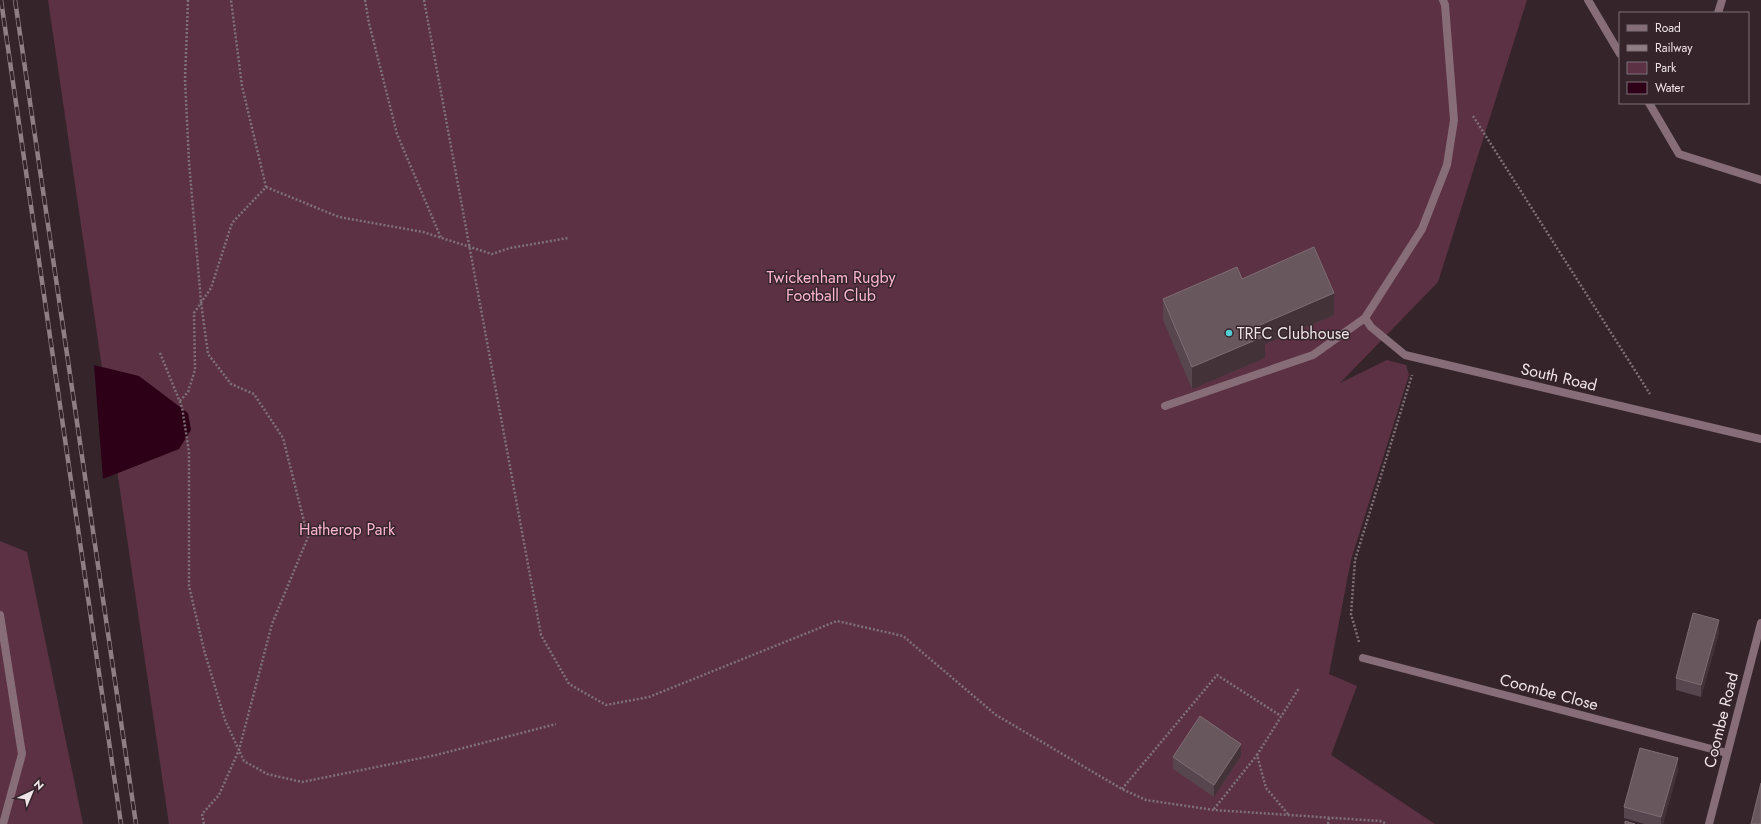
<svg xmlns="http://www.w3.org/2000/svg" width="1761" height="824" font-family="Jost,sans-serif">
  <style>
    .green { fill: #5c3144 }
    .water { fill: #2d0018 }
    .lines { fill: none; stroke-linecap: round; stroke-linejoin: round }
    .path { stroke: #7f7177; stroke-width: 2.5; stroke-dasharray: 2 2; stroke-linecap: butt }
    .service { stroke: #876d77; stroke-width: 8 }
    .minor { stroke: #876d77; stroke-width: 8 }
    .rail-casing { stroke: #8d7f84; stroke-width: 4.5 }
    .rail { stroke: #35252b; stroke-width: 3; stroke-dasharray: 9; stroke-linecap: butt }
    .wall { fill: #57464d }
    .shaded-wall { fill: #433238 }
    .building { fill: #68575d; stroke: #7d6d73 }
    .poi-dot { fill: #52ccd5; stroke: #35252b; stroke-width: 1.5 }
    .labels { text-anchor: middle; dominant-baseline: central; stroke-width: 3; stroke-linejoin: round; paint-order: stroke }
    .park-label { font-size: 16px; fill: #fbb5d2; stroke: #35252b }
    .poi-label { font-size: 16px; fill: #efe4e8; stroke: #35252b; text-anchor: start }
    .street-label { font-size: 16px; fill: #efe4e8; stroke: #35252b }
  </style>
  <rect width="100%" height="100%" fill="#35252b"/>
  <g class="green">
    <polygon points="48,0 1527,0 1438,282 1340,383 1387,360 1406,365 1409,375 1351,560 1329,674 1357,686 1331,755 1435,824 169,824"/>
    <polygon points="0,541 27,552 83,824 0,824"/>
  </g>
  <polygon class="water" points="94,365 139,376 188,413 191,430 179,449 103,479"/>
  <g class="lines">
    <g class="path">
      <polyline points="188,0 185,79 189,162 201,302 208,354 231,384 254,394 283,438 308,537 272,624 239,750 219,795 202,814 204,824"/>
      <polyline points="365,0 369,23 397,134 441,238"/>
      <polyline points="424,0 541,635 569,684 606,705 649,697 837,621 903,636 996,715 1122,789 1146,800 1214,810 1380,821 1387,824"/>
      <polyline points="1473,116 1650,394"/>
      <polyline points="266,187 339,217 423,232 492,254 510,248 568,238"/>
      <polyline points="160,353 182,407 189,452 189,586 204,650 225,720 244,761 267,774 302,782 436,755 556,724"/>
      <polyline points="180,401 188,392 195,370 194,313 211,288 232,223 266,187 242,86 231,0"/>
      <polyline points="1359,642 1351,614 1355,560 1412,375"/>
      <polyline points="1122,789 1217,675 1281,716"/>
      <polyline points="1214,809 1257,755"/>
      <polyline points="1288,814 1266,788 1257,755 1299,688"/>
      <polyline points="1328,824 1329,818"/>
    </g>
    <g class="service">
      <polyline points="1165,406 1313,355 1365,318 1422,229 1447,165 1454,120 1445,5 1443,0"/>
      <polyline points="0,615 22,754 3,824"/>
    </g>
    <g class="minor">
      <polyline points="1588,0 1620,54"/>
      <polyline points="1718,13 1722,0"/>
      <polyline points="1649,103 1679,154 1761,180"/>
      <polyline points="1365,318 1371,327 1405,355 1761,439"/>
      <polyline points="1363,658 1727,753"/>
      <polyline points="1709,824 1761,623"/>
    </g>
    <g class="rail-casing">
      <g id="rail">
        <polyline points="1,0 121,824"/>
        <polyline points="15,0 136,824"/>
      </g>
    </g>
    <use href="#rail" class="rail"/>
  </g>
  <g class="wall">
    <polygon points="1163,299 1334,315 1265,344 1265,358 1192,389 1163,320"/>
    <polygon points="1719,632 1701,697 1676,690 1676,678"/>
    <polygon points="1241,756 1214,797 1173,769 1173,757"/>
    <polygon points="1678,770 1663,824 1644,824 1624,818 1624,807"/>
  </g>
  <g class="shaded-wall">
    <polygon points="1334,293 1334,315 1265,344 1265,358 1192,389 1192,367 1260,325"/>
    <polygon points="1719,620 1719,632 1701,697 1701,685"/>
    <polygon points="1241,744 1241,756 1214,797 1214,785"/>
    <polygon points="1678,758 1678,770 1663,824 1661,824 1661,817"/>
  </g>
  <g class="building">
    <polygon points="1314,247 1334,293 1260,325 1265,336 1192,367 1163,299 1237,267 1242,279"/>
    <polygon points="1693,613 1719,620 1701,685 1676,678"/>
    <polygon points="1200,716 1241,744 1214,785 1173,757"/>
    <polygon points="1640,748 1678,758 1661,817 1624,807"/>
    <polygon points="1761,783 1761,824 1751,824"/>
    <polygon points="1625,821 1635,824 1625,824"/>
  </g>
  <circle class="poi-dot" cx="1229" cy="333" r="4"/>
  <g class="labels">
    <g class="park-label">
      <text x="831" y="277">Twickenham Rugby<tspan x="831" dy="18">Football Club</tspan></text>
      <text x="347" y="529">Hatherop Park</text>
    </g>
    <g class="poi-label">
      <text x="1237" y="333">TRFC Clubhouse</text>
    </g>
    <g class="street-label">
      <text transform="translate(1559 377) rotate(13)">South Road</text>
      <text transform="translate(1549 692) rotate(15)">Coombe Close</text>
      <text transform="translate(1721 720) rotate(-76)">Coombe Road</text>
    </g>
  </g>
  <rect x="1619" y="12" width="130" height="92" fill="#35252b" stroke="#7f7177"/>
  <rect x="1627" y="25" width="20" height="6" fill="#876d77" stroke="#7f7177"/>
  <text x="1655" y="32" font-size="12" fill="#efe4e8">Road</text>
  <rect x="1627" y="45" width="20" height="6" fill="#8d7f84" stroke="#7f7177"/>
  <text x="1655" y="52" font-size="12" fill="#efe4e8">Railway</text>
  <rect x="1627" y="62" width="20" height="12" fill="#5c3144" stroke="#7f7177"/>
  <text x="1655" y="72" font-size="12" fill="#efe4e8">Park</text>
  <rect x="1627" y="82" width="20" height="12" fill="#2d0018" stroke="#7f7177"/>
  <text x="1655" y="92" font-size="12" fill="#efe4e8">Water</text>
  <g transform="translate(32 792) rotate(44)" stroke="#35252b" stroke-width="3" paint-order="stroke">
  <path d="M0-3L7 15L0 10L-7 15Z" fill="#efe4e8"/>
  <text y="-6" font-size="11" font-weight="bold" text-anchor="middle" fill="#efe4e8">N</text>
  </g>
</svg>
